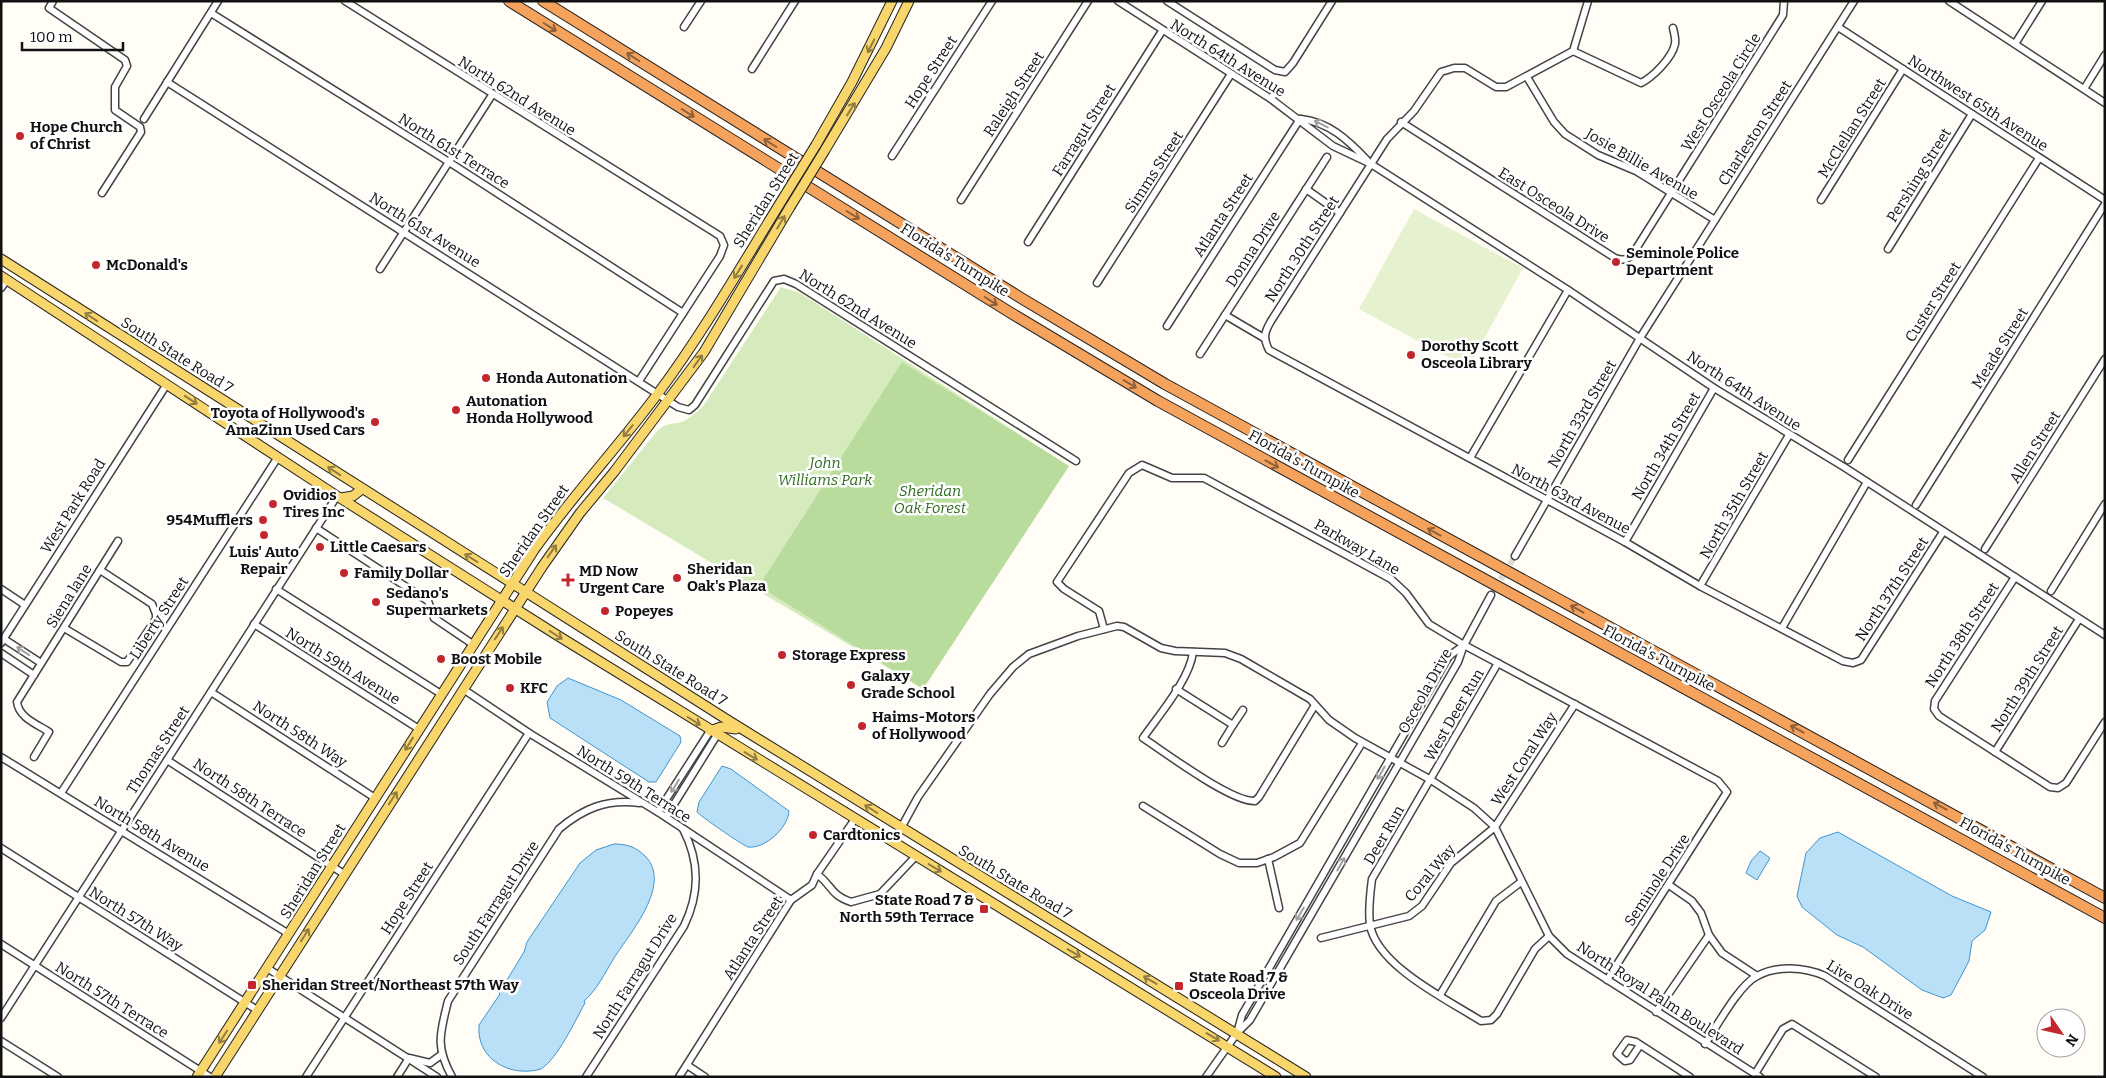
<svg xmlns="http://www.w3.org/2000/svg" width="2106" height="1078" font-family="Bitter,serif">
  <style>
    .green { fill: #d5ebbd }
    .forest { fill: #b9dc9c }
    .pitch { fill: #e6f2cf }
    .water { fill: #b9e0f7; stroke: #3f96cf }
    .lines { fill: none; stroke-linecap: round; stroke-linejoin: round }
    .minor-tunnel { stroke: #dbdad3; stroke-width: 6; stroke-dasharray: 6 3; stroke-linecap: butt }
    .minor-casing { stroke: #444; stroke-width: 9 }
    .major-casing { stroke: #222; stroke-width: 11 }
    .highway-casing { stroke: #222; stroke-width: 12 }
    .minor { stroke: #fff; stroke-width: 6 }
    .major { stroke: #f9d66b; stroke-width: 9 }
    .highway { stroke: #f5a25d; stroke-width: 10 }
    .major-bridge-casing { stroke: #222; stroke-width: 11; stroke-linecap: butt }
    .major-bridge { stroke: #f9d66b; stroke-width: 9 }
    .oneway { stroke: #8e613b }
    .oneway2 { stroke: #917d42 }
    .oneway3 { stroke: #a0a0a0 }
    .poi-dot { fill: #c4262e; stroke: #fff; stroke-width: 2 }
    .labels { text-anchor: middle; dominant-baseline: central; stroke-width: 5; stroke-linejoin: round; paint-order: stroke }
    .street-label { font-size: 15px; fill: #111; stroke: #fff }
    .poi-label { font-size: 15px; font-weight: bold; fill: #111; stroke: #fff; text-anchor: start }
    .park-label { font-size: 15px; font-style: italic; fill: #2f6b1f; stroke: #fff }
  </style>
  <rect width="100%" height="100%" fill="#fffdf5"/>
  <path class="green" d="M781,287L800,293L1069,466L923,689L603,498L658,430C669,422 669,425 681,422C689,420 698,411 704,405Z"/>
  <polygon class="forest" points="902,362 1069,466 923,689 759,586"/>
  <polygon class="pitch" points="1414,209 1523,268 1468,368 1359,309"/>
  <g class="water">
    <polygon points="568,678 621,700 680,736 681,742 656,782 649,782 550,718 547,702 557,686"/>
    <path d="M722,766L731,769L789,811C788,828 765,849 748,847C742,845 699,815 697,812L699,802Z"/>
    <polygon points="1838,832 1952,896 1991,912 1985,930 1972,941 1969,961 1951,995 1943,998 1922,990 1863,947 1837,935 1802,907 1797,896 1806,853 1820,838"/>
    <path d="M614,844C627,844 636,847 645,856C673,884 630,933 614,958C605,973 596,991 584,1001L585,1003C575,1021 558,1058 541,1069C510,1078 476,1059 479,1025L500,994L499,993L524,952L527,942L580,863L596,850Z"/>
    <polygon points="1760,851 1770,858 1757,880 1746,873 1751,861"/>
  </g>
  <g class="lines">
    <polyline class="minor-tunnel" points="1491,595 1515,556"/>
    <g class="minor-casing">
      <g id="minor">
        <polyline points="53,1 49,8 125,60 127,66 115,87 115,110 140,127 141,132 102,193"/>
        <polyline points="345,1 720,236 724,245 720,256 639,381"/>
        <polyline points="1118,1 1271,99 1333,146 1371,164 1568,290 1714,388 1844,467 2105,635"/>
        <polyline points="1167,1 1275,70 1285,72 1293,63 1332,1"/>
        <path d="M1588,1L1573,51L1506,87H1496L1465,68H1454L1441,72L1414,111L1387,139L1271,321C1264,333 1263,338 1269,350L1625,542L1700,586L1843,661L1853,663L1861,660L1943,532"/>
        <polyline points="1949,1 2105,103"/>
        <polyline points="211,13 449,162 683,313"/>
        <polyline points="684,27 701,1"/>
        <polyline points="1838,27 2105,200"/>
        <polyline points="2015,44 2042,1"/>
        <path d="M1573,51L1641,83C1653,77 1672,58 1675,44C1676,39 1674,33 1673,28"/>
        <polyline points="752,69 795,1"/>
        <polyline points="1527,77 1554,122 1565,134 1598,155 1636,171 1715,220"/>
        <polyline points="167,82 678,407 689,410 695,405 774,281 784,279 796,284 1076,461"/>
        <polyline points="2084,89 2105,55"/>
        <polyline points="1271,99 1277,89"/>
        <polyline points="144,119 218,1"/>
        <path d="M1301,119C1329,122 1348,140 1367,160"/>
        <path d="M1401,122L1615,258C1624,261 1628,260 1634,252L1783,15L1784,1"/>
        <polyline points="892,156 992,1"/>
        <polyline points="1306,189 1340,213"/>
        <polyline points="961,200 1088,1"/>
        <polyline points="1821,200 1903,69"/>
        <polyline points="1028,242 1162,31"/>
        <polyline points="1888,249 1972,114"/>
        <polyline points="380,269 492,95"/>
        <polyline points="1097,283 1231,74"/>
        <polyline points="1,288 7,280"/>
        <polyline points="1225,315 1264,338"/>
        <polyline points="1167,326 1300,119"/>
        <polyline points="1200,354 1327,157"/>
        <polyline points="1470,458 1568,290"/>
        <polyline points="1848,460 2039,158"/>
        <polyline points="1916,505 2105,204"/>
        <polyline points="316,528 428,601 434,618 474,645"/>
        <polyline points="1625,542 1714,388"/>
        <polyline points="1985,549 2105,359"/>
        <polyline points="1515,556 1640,338 1854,1"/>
        <polyline points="2015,577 1935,701 1934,709 1939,716 2050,787 2058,788 2066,783 2105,722"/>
        <polyline points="1700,586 1789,435"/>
        <polyline points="1,589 25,605"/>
        <polyline points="276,589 441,694"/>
        <polyline points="2051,591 2105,504"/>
        <polyline points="254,624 419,729"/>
        <polyline points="64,628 121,662 127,662 156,619 156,614 152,604 100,570"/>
        <polyline points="1782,628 1867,482"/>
        <polyline points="1104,629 1099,611 1064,589 1057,582 1129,473 1142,465 1172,478 1204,478 1391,579 1406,593 1429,624 1464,645 1718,781 1727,792 1607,980"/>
        <polyline points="4,639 41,663"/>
        <polyline points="1,643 167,384"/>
        <path d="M1193,652C1190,679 1159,715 1143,738C1166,753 1231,802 1255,801L1259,797L1315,705"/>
        <polyline points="1,653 34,675"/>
        <path d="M1498,663L1372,879C1370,894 1368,910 1370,925C1377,966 1448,1000 1481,1021L1491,1020L1497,1014L1535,949L1549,936"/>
        <polyline points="463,689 529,733 661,814 791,900"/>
        <polyline points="1176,689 1233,725 1222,743"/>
        <polyline points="211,692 375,798"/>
        <polyline points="1233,725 1243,710"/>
        <polyline points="1995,752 2079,619"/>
        <polyline points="1,757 289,934"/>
        <path d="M34,757L49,732C37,724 19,718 17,702L118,541"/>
        <polyline points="167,760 344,874"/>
        <polyline points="61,793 278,457"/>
        <polyline points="1143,806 1220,854 1239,863 1257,863 1274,857 1300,843 1362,743"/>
        <polyline points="658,812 710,731"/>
        <polyline points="666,817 717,735"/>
        <polyline points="901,828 918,797 990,694 1013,667 1029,654 1078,636 1117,626 1124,627 1161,648 1175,651 1225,653 1241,659 1310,699 1329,720 1355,738 1431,780 1474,808 1495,827 1549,936 1567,954 1760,1077"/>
        <polyline points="1,848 257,1010"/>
        <polyline points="1268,859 1279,908"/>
        <path d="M817,874C833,886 829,894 851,902L880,894L916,856"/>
        <polyline points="1669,885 1692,901 1701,913 1709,935 1722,953 1757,976"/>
        <polyline points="1321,938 1409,916 1422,906 1451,863 1495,827 1575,704"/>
        <polyline points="1,944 210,1077"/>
        <polyline points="267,968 437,1077"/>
        <polyline points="1440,995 1496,901 1521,882"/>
        <polyline points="1656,1012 1709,935"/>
        <polyline points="1,1018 337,496"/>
        <polyline points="1237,1033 1242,1015 1449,656 1463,646"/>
        <polyline points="1,1041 58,1077"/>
        <path d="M1705,1044C1717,1026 1739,985 1757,976C1777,965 1805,967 1825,976L1983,1077"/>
        <polyline points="1640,1045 1630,1060 1625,1061 1617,1054 1627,1040 1636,1042 1690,1077"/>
        <polyline points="687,1065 705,1077"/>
        <polyline points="1755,1074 1783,1029 1792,1024 1876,1077"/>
        <polyline points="306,1077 529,733"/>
        <polyline points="397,1077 409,1058 430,1063 441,1055"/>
        <path d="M452,1077C435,1046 440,1034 448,1001L559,829C584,808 606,799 640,803"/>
        <path d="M586,1077L684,926C700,893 700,862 683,829"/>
        <polyline points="679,1077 791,900 812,885 817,874 855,819"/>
        <polyline points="1206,1077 1237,1033 1250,1020 1458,662 1464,645 1491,595"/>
      </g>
    </g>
    <g class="major-casing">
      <g id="major">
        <polyline points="816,145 852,82 892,1"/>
        <polyline points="825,150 886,48 909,1"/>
        <polyline points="1,259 726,719 1306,1077"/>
        <polyline points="1,276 337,496 560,637 1276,1077"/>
        <polyline points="341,498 353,496 362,489"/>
        <polyline points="710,731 721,727 736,729"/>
        <path d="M197,1077L534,550C573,495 619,446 659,392C704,331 742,265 782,200"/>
        <polyline points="215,1077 542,567 580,513 614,472 704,352 790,207"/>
      </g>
    </g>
    <g class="highway-casing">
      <g id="highway">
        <polyline points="509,1 1011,313 1158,401 2105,918"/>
        <polyline points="543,1 1021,298 1165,384 2105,898"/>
      </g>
    </g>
    <use href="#minor" class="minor"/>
    <use href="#major" class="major"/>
    <use href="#highway" class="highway"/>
    <g class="major-bridge-casing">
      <g id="major-bridge">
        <polyline points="782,200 816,145"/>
        <polyline points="790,207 825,150"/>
      </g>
    </g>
    <use href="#major-bridge" class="major-bridge"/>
  </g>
  <defs><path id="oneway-shaft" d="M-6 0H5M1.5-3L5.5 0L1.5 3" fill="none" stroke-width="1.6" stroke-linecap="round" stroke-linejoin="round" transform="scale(1.25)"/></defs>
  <g class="oneway">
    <use href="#oneway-shaft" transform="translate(550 27) rotate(32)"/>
    <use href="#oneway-shaft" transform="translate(633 57) rotate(-148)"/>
    <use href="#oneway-shaft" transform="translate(688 113) rotate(32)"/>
    <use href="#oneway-shaft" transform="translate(770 143) rotate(-148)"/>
    <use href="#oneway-shaft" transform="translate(853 215) rotate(32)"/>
    <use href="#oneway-shaft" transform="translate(991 301) rotate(32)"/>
    <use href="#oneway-shaft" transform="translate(1130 384) rotate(31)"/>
    <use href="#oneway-shaft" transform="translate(1272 464) rotate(29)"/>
    <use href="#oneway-shaft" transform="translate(1434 532) rotate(-151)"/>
    <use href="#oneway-shaft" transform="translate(1577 609) rotate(-151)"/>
    <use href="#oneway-shaft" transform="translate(1797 729) rotate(-151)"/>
    <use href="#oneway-shaft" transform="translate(1940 806) rotate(-151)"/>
  </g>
  <g class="oneway2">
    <use href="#oneway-shaft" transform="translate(871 46) rotate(117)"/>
    <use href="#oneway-shaft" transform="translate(851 109) rotate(-58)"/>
    <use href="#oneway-shaft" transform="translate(781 222) rotate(-59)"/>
    <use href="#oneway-shaft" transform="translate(738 272) rotate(122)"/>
    <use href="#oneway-shaft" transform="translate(91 317) rotate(-146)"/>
    <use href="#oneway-shaft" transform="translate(698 361) rotate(-54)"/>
    <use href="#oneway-shaft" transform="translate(191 400) rotate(33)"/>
    <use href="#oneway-shaft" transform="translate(628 431) rotate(129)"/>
    <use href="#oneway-shaft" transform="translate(334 471) rotate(-147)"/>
    <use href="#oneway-shaft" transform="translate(552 551) rotate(-55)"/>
    <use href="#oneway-shaft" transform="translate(471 558) rotate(-148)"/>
    <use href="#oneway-shaft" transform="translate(499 633) rotate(-57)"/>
    <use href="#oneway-shaft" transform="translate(556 635) rotate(32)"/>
    <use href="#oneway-shaft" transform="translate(694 721) rotate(32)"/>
    <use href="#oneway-shaft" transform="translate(409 744) rotate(122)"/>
    <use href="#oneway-shaft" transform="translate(751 756) rotate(31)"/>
    <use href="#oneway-shaft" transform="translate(393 798) rotate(-57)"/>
    <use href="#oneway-shaft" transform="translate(871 809) rotate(-148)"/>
    <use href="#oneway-shaft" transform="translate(935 868) rotate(31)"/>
    <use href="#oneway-shaft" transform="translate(305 935) rotate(-57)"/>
    <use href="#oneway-shaft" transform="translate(1074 953) rotate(31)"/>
    <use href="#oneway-shaft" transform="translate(1150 980) rotate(-149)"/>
    <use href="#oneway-shaft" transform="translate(223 1037) rotate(123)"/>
    <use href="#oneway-shaft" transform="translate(1213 1037) rotate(31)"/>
  </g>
  <g class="oneway3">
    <use href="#oneway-shaft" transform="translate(1321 124) rotate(-153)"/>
    <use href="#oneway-shaft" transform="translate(23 651) rotate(-147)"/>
    <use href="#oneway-shaft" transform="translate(1381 773) rotate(120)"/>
    <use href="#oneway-shaft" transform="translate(675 786) rotate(122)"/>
    <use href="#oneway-shaft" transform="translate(1341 864) rotate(-60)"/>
    <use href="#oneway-shaft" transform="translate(1300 914) rotate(120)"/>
  </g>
  <g class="poi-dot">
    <circle cx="20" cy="136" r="5"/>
    <circle cx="1616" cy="262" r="5"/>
    <circle cx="96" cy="265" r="5"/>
    <circle cx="1411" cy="355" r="5"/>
    <circle cx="486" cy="378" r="5"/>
    <circle cx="456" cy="410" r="5"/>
    <circle cx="375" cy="422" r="5"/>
    <circle cx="273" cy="504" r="5"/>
    <circle cx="263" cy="520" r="5"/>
    <circle cx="264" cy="535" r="5"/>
    <circle cx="320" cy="547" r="5"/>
    <circle cx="344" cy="573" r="5"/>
    <circle cx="677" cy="578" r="5"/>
    <path d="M565.5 572.5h5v5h5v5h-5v5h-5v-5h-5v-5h5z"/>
    <circle cx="376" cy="602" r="5"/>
    <circle cx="605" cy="611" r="5"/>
    <circle cx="782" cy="655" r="5"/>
    <circle cx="441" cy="659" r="5"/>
    <circle cx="851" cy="685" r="5"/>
    <circle cx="510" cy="688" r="5"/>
    <circle cx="862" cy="726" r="5"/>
    <circle cx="813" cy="835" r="5"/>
    <rect x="979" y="904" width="10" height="10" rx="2.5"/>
    <rect x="247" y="980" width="10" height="10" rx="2.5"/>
    <rect x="1174" y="981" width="10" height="10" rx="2.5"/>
  </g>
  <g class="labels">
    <g class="street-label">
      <text transform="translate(1228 58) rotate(32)">North 64th Avenue</text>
      <text transform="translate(931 72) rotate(-57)">Hope Street</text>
      <text transform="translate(1721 92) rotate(-58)">West Osceola Circle</text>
      <text transform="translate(1014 94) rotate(-57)">Raleigh Street</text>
      <text transform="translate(517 96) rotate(32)">North 62nd Avenue</text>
      <text transform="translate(1978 103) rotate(33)">Northwest 65th Avenue</text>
      <text transform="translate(1852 128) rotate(-58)">McClellan Street</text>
      <text transform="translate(1084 130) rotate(-58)">Farragut Street</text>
      <text transform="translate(1755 133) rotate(-57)">Charleston Street</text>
      <text transform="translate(454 151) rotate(32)">North 61st Terrace</text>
      <text transform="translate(1642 164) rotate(30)">Josie Billie Avenue</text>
      <text transform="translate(1154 172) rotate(-57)">Simms Street</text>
      <text transform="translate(1919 175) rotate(-58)">Pershing Street</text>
      <text transform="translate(766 200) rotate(-58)">Sheridan Street</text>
      <text transform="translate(1554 205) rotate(32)">East Osceola Drive</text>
      <text transform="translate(1223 215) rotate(-57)">Atlanta Street</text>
      <text transform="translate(425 230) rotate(32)">North 61st Avenue</text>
      <text transform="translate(1253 249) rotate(-57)">Donna Drive</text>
      <text transform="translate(1302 249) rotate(-57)">North 30th Street</text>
      <text transform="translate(955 260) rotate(32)">Florida's Turnpike</text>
      <text transform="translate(1933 302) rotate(-58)">Custer Street</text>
      <text transform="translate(858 309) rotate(32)">North 62nd Avenue</text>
      <text transform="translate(2000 348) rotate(-58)">Meade Street</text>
      <text transform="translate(177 355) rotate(32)">South State Road 7</text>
      <text transform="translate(1744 391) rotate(33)">North 64th Avenue</text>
      <text transform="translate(1582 414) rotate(-60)">North 33rd Street</text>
      <text transform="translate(1666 446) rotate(-60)">North 34th Street</text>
      <text transform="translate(2035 447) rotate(-58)">Allen Street</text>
      <text transform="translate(1304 464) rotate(29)">Florida's Turnpike</text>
      <text transform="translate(1571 499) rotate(28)">North 63rd Avenue</text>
      <text transform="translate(1734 505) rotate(-60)">North 35th Street</text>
      <text transform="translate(73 506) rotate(-58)">West Park Road</text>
      <text transform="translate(534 531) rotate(-55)">Sheridan Street</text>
      <text transform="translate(1357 547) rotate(30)">Parkway Lane</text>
      <text transform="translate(1892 589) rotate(-57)">North 37th Street</text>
      <text transform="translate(69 596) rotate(-58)">Siena lane</text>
      <text transform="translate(159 618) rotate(-57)">Liberty Street</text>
      <text transform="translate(1962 635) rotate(-57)">North 38th Street</text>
      <text transform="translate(1659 658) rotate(28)">Florida's Turnpike</text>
      <text transform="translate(343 666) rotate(32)">North 59th Avenue</text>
      <text transform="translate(671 668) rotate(32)">South State Road 7</text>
      <text transform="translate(2027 679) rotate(-58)">North 39th Street</text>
      <text transform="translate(1425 691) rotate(-61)">Osceola Drive</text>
      <text transform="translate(1454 715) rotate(-60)">West Deer Run</text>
      <text transform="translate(300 734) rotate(33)">North 58th Way</text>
      <text transform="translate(158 750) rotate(-57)">Thomas Street</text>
      <text transform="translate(1524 759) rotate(-57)">West Coral Way</text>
      <text transform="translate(634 784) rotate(32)">North 59th Terrace</text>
      <text transform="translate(250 798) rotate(33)">North 58th Terrace</text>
      <text transform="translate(152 834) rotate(31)">North 58th Avenue</text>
      <text transform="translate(1384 835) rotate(-60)">Deer Run</text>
      <text transform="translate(2015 851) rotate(29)">Florida's Turnpike</text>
      <text transform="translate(313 871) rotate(-58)">Sheridan Street</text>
      <text transform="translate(1430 873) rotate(-50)">Coral Way</text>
      <text transform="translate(1657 880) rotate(-57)">Seminole Drive</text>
      <text transform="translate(1015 882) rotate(31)">South State Road 7</text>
      <text transform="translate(407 898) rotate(-57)">Hope Street</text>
      <text transform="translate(496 903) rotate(-57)">South Farragut Drive</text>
      <text transform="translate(136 919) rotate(32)">North 57th Way</text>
      <text transform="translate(753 938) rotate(-57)">Atlanta Street</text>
      <text transform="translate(635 976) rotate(-58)">North Farragut Drive</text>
      <text transform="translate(1870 990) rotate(32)">Live Oak Drive</text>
      <text transform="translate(1660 998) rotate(33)">North Royal Palm Boulevard</text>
      <text transform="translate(112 1000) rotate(32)">North 57th Terrace</text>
    </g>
    <g class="poi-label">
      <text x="30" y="127">Hope Church<tspan x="30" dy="17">of Christ</tspan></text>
      <text x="1626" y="253">Seminole Police<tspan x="1626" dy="17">Department</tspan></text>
      <text x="106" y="265">McDonald's</text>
      <text x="1421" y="346">Dorothy Scott<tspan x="1421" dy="17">Osceola Library</tspan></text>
      <text x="496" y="378">Honda Autonation</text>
      <text x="466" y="401">Autonation<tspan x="466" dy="17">Honda Hollywood</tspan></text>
      <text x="365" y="413" text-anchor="end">Toyota of Hollywood's<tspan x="365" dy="17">AmaZinn Used Cars</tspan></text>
      <text x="283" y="495">Ovidios<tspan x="283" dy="17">Tires Inc</tspan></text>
      <text x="253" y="520" text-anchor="end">954Mufflers</text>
      <text x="330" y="547">Little Caesars</text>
      <text x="264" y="552" text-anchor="middle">Luis' Auto<tspan x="264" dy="17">Repair</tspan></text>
      <text x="687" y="569">Sheridan<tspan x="687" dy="17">Oak's Plaza</tspan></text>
      <text x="579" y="571">MD Now<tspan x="579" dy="17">Urgent Care</tspan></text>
      <text x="354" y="573">Family Dollar</text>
      <text x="386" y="593">Sedano's<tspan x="386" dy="17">Supermarkets</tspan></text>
      <text x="615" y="611">Popeyes</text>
      <text x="792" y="655">Storage Express</text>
      <text x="451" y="659">Boost Mobile</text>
      <text x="861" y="676">Galaxy<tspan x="861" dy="17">Grade School</tspan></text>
      <text x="520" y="688">KFC</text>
      <text x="872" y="717">Haims-Motors<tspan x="872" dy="17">of Hollywood</tspan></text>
      <text x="823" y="835">Cardtonics</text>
      <text x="974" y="900" text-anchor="end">State Road 7 &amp;<tspan x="974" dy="17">North 59th Terrace</tspan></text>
      <text x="1189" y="977">State Road 7 &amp;<tspan x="1189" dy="17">Osceola Drive</tspan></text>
      <text x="262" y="985">Sheridan Street/Northeast 57th Way</text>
    </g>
    <g class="park-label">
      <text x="825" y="463">John<tspan x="825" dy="17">Williams Park</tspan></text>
      <text x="930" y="491">Sheridan<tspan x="930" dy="17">Oak Forest</tspan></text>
    </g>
  </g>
  <rect width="2106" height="1078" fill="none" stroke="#111111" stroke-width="5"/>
  <g transform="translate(2061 1033) rotate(124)"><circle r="24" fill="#ffffff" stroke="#a0a0a0"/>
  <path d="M0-4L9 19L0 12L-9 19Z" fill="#c4262e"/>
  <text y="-8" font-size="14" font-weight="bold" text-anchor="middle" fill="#111111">N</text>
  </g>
  <path d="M22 42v8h101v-8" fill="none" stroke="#111111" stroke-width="2.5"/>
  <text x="30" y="42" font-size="15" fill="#111111" stroke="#ffffff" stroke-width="4" paint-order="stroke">100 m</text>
</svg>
